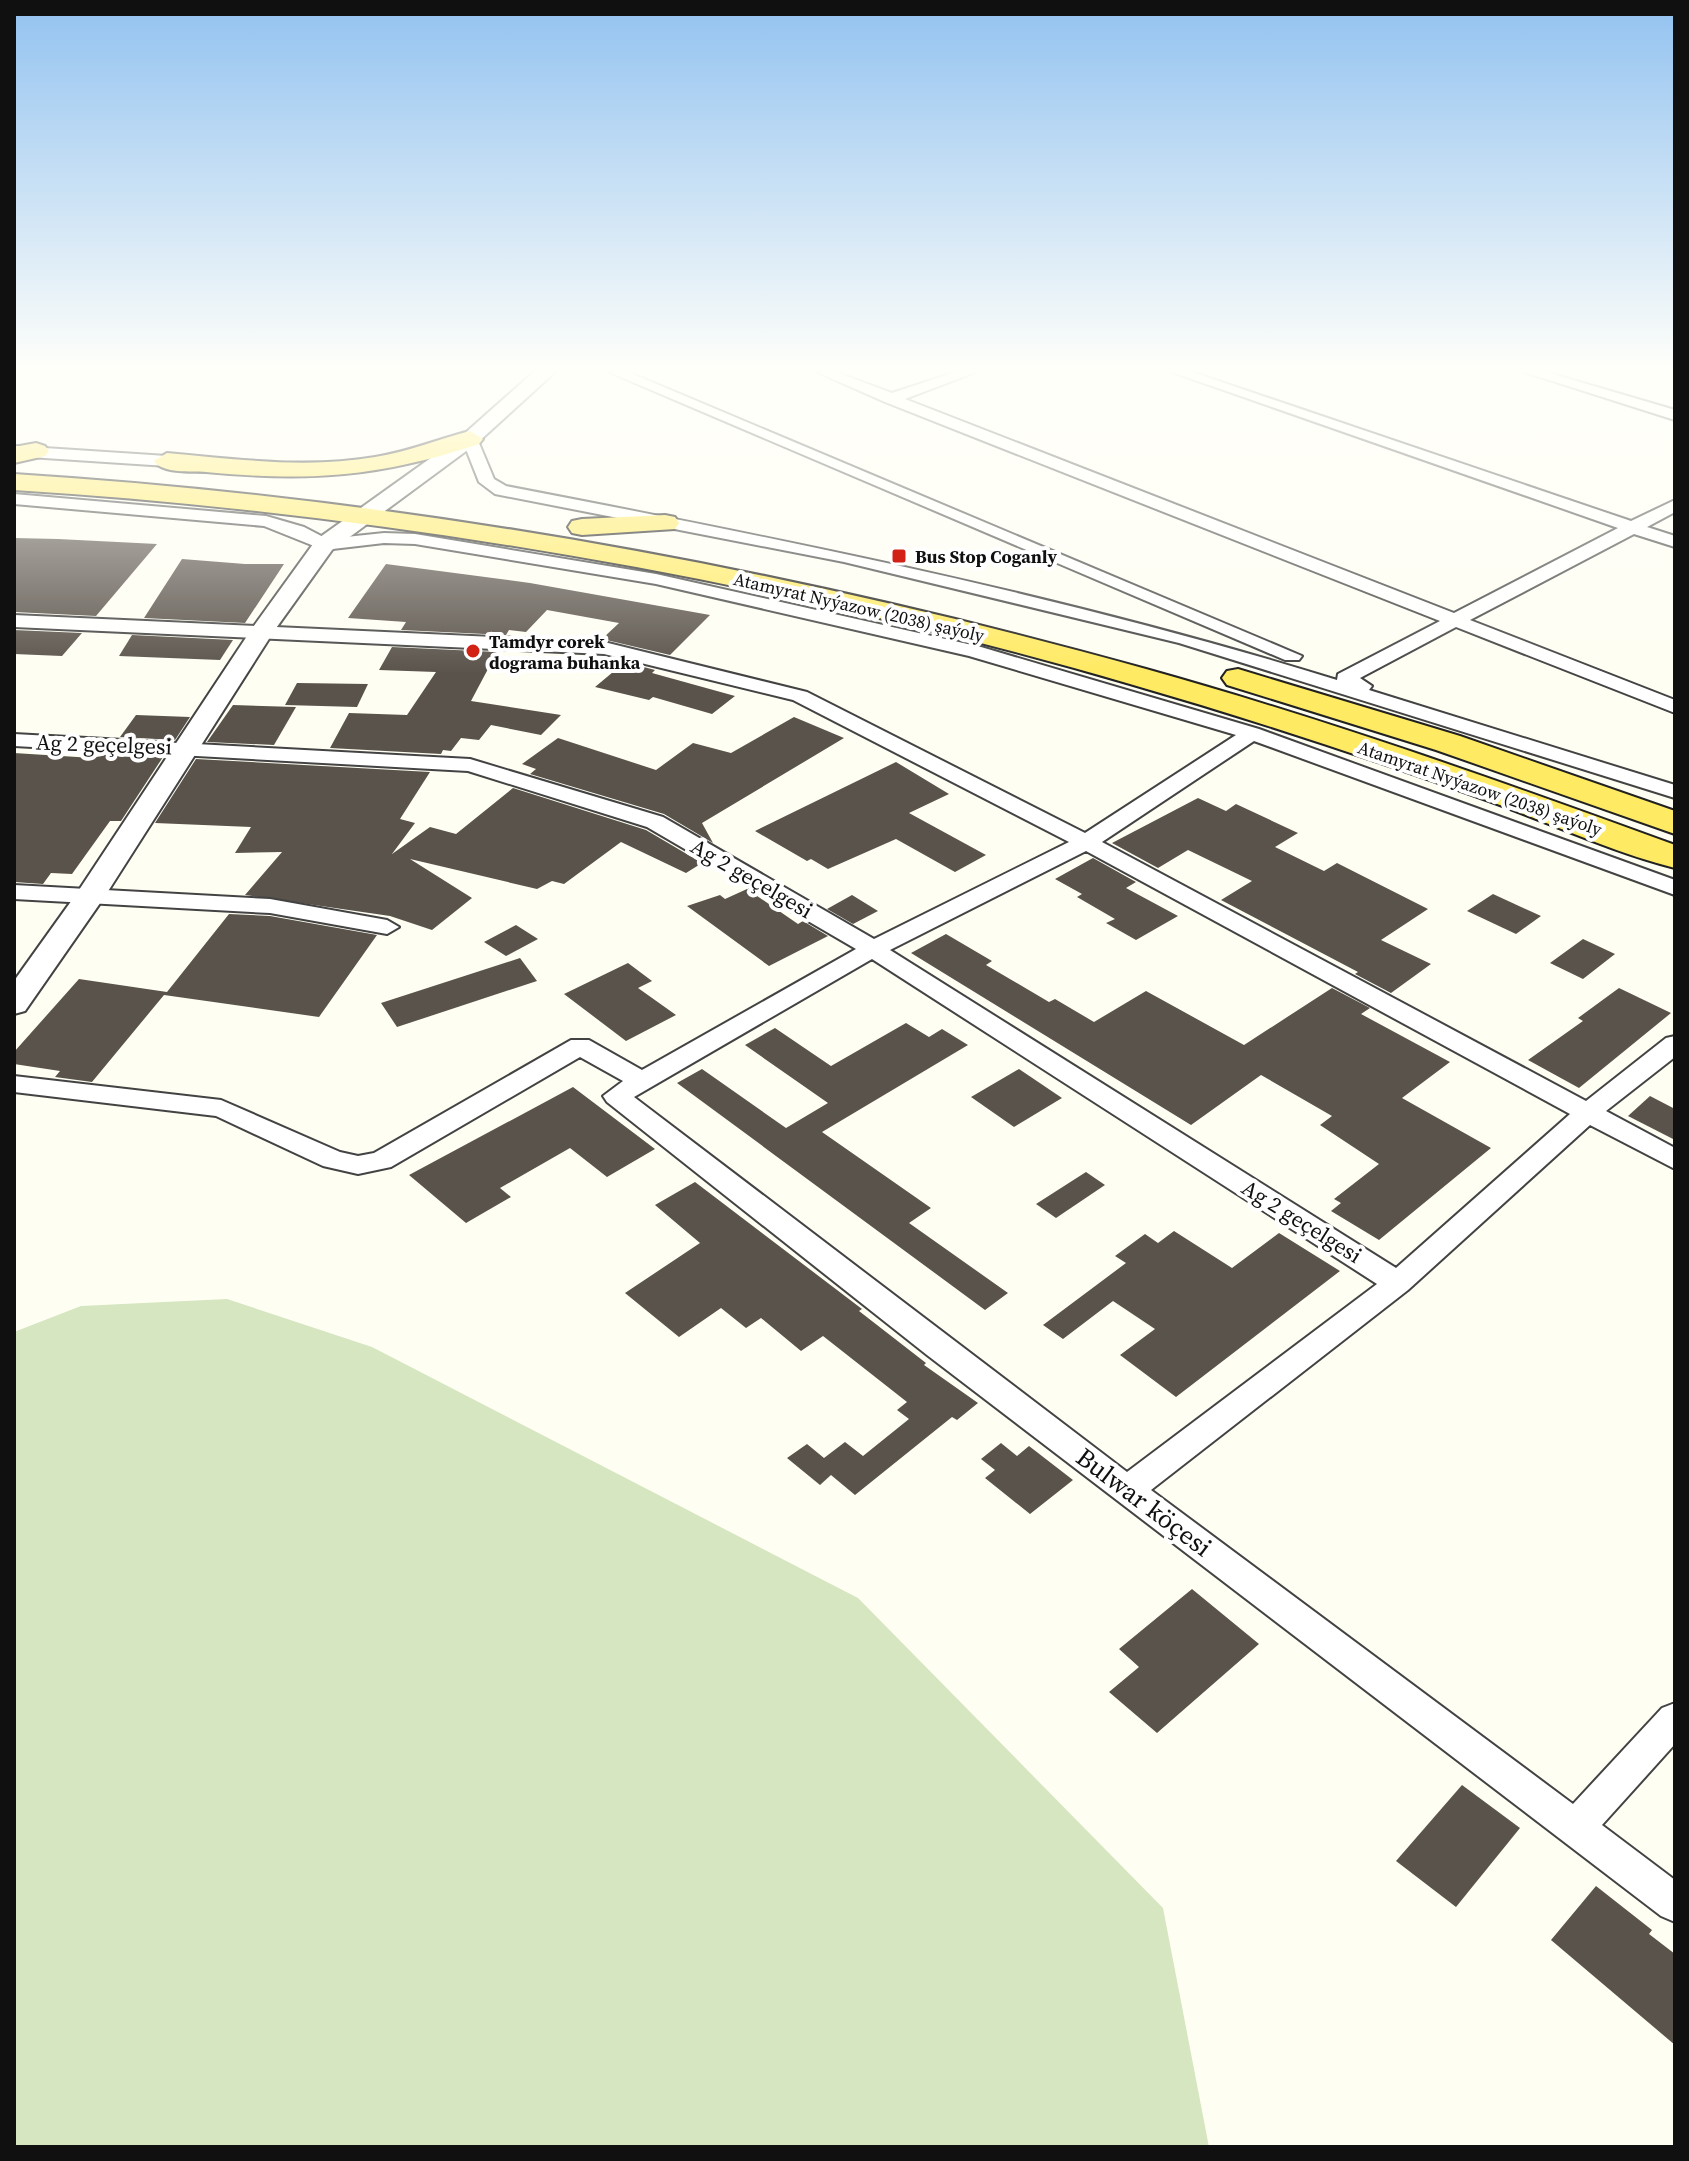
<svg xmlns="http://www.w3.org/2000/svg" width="1689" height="2161" font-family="'Source Serif 4',serif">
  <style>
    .cemetery { fill: #d5e6c0 }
    .building { fill: #5a534b }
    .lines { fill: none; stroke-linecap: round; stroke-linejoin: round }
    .minor-casing { stroke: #434343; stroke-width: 4 }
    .tertiary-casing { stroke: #434343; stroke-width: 4 }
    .primary-casing { stroke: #212121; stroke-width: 4 }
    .minor { fill: #fff; fill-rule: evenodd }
    .tertiary { fill: #fff; fill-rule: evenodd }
    .primary { fill: #ffea63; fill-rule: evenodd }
    .poi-dot { fill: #d22216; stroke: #fff; stroke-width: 3 }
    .labels { text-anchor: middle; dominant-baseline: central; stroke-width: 8; stroke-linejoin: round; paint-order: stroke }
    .far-poi-label { font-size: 18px; font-weight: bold; fill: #101010; stroke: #fff; text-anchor: start }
    .far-street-label { font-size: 18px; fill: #101010; stroke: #fff }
    .street-label { font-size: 22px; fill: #101010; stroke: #fff }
    .near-street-label { font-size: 26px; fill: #101010; stroke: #fff }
  </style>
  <rect width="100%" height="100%" fill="#fffef3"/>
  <polygon class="cemetery" points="227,1299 372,1347 858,1598 1163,1908 1209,2147 14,2147 14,1332 81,1306"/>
  <g class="building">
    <polygon points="14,538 58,539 157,544 96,616 14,612"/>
    <polygon points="182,559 245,564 284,564 245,623 144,618"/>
    <polygon points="386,564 530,583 710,615 670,655 602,639 619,623 547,610 526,632 509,630 506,635 401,630 406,622 348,618"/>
    <polygon points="14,630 82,633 62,656 14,654"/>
    <polygon points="132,635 233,640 220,660 119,656"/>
    <polygon points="392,647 497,652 471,701 561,715 541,735 491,725 479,740 461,738 451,751 443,750 441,754 330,748 349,713 407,715 436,672 379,670"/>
    <polygon points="625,662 655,670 652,673 735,696 712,714 653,697 649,700 595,687"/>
    <polygon points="297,683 368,684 357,707 285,705"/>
    <polygon points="233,705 296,707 274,745 207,742"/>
    <polygon points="136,715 190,717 175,740 120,737"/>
    <polygon points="794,717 844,738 702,823 713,843 664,814 530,774 536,769 522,764 558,738 656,770 693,743 731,753"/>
    <polygon points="14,753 93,758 108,754 163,757 121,821 110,821 72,874 51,873 43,884 14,882"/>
    <polygon points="196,759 430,772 400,819 415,823 392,854 430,827 456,834 513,788 646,830 702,863 686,873 621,842 564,884 552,881 537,889 410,859 472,898 432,930 390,916 245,895 282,852 235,853 251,827 155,823"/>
    <polygon points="896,762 949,794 909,813 986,855 955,872 896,839 828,869 811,859 807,861 755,831"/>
    <polygon points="1198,798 1226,811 1236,804 1298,833 1275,847 1324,871 1337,863 1428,909 1381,940 1431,964 1391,993 1355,974 1358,972 1221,900 1252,881 1188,850 1158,868 1112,843"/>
    <polygon points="1093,858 1136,882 1126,888 1178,916 1136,940 1106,923 1115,919 1077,897 1082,894 1055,879"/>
    <polygon points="747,889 798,924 803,921 828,936 769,966 687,906 720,895 725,899"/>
    <polygon points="1493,894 1541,916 1516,934 1467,911"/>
    <polygon points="852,895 878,911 853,924 827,909"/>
    <polygon points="229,914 270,916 377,935 319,1017 164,995 92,1082 55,1077 60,1071 14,1064 14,1052 79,979 167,992"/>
    <polygon points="516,925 538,939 506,956 484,942"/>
    <polygon points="946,934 992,961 986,965 1049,1002 1055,999 1094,1022 1146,991 1244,1045 1332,988 1370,1008 1361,1014 1450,1062 1402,1098 1491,1148 1379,1240 1331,1211 1341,1203 1334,1199 1379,1164 1320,1125 1332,1116 1261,1075 1191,1125 911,953"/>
    <polygon points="1583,939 1615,954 1583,979 1550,963"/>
    <polygon points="520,958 537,981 397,1027 381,1003"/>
    <polygon points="628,963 652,981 638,988 676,1015 626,1041 564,994"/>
    <polygon points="1619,988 1671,1013 1579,1088 1528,1060 1583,1021 1578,1018"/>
    <polygon points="906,1023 929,1037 942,1029 968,1045 822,1132 931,1208 909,1223 1008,1293 985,1310 677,1083 702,1069 786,1128 828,1103 745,1045 775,1028 831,1066"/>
    <polygon points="1019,1069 1062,1098 1014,1127 971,1097"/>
    <polygon points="573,1087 655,1149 607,1177 570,1148 500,1188 511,1197 466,1223 409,1175"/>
    <polygon points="1650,1096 1675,1109 1675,1140 1628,1116"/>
    <polygon points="1086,1172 1105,1185 1056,1218 1036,1204"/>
    <polygon points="695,1182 862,1309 859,1311 926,1363 924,1365 978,1403 957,1420 952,1417 855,1495 831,1475 820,1485 787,1458 807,1444 824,1458 845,1442 863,1456 909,1419 897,1410 907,1402 823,1336 801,1351 761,1318 746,1328 721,1308 679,1337 625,1293 700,1243 655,1205"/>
    <polygon points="1174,1231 1232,1268 1279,1233 1340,1271 1176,1397 1120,1355 1155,1329 1113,1301 1063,1339 1043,1325 1126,1263 1115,1256 1145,1234 1158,1243"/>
    <polygon points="1001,1443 1017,1456 1029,1446 1073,1480 1030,1514 985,1478 995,1470 981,1459"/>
    <polygon points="1192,1589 1259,1644 1157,1733 1109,1692 1139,1667 1119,1649"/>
    <polygon points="1462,1785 1520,1828 1456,1907 1396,1861"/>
    <polygon points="1596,1886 1652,1930 1649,1934 1675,1954 1675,2045 1551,1940"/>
  </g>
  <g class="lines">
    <g class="minor-casing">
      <g id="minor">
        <polygon points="609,372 628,372 1302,656 1299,660 1285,660"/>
        <path d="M817,372H836L892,393L956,372H976L905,399L1454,613L1618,528L1172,372H1192L1631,521L1675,500V512L1647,527L1675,536V547L1634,534L1470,620L1675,700V713L1456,627L1360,678L1372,686L1369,690L1675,785V798L1179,643L844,562L495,494L479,482L462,439L476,436L494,479L506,486C786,540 1064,595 1337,680L1338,674L1440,621L885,402Z"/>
        <polygon points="1524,372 1546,372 1675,410 1675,420"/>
        <polygon points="14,446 167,456 175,461 167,466 14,456"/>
        <path d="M14,494L266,516L304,527L327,539L384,533L415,534L656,574L981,647L1259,729L1675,880V895L1254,741L1102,842L1586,1101L1666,1038L1675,1036V1057L1606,1111L1675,1148V1169L1590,1125L1408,1290L1151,1490L1573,1804L1662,1708L1675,1703V1744L1602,1825L1675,1880V1922L1661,1916L927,1355L607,1102L603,1096L623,1081L580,1057L391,1167L358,1174L323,1166L216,1116L14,1092V1076L221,1100L340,1152L358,1156L374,1153L571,1040H589L642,1070L856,949L647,827L468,771L14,746V734L470,759L663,817L874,939L1069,842L793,700L604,654L14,627V615L604,642L807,692L1085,833L1236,735L969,656L656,584L415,544L384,543L324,550L264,526L14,504ZM1086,851L1570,1114L1396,1268L890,950ZM872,959L1377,1284L1127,1472L634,1097Z"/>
        <polygon points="14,885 270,899 387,920 399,927 387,934 270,913 14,899"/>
      </g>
    </g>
    <g class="tertiary-casing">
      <polygon id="tertiary" points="534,372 555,372 477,443 332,550 274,631 105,896 25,1011 14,1014 14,981 77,893 251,630 316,540 463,435"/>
    </g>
    <g class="primary-casing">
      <g id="primary">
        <path d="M470,431L483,439L479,444C379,477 310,482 206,472C191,471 163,474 154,461L167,453C236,459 306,469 375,457C408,452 438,439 470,431Z"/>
        <polygon points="36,443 45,446 49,451 45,456 14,463 14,447"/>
        <path d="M14,474C395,498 778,566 1146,669C1325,719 1500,781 1675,845V868C1612,852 1550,823 1489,801C1370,758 1251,719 1130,684C775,580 383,513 14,490Z"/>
        <polygon points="665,515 675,517 679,523 675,529 582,535 572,533 568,527 572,521 582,519"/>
        <polygon points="1238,669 1460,736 1675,811 1675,834 1436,750 1227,685 1222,678 1227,671"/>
      </g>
    </g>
    <use href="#minor" class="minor"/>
    <use href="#tertiary" class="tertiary"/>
    <use href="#primary" class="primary"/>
  </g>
  <linearGradient id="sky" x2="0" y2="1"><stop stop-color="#92c2f0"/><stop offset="0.55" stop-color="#fffffa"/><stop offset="1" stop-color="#fffffa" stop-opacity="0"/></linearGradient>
  <rect width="1689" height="674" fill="url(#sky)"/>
  <g class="poi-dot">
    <rect x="891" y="548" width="16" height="16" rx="4"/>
    <circle cx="473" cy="651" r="8"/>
  </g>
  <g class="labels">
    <g class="far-poi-label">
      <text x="915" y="556">Bus Stop Coganly</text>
      <text x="489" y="641">Tamdyr corek<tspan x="489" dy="21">dograma buhanka</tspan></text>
    </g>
    <g class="far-street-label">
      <text transform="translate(859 607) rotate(13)">Atamyrat Nyýazow (2038) şaýoly</text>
      <text transform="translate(1480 788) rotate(19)">Atamyrat Nyýazow (2038) şaýoly</text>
    </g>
    <g class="street-label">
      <text transform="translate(104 744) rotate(2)">Ag 2 geçelgesi</text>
      <text transform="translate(752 878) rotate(30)">Ag 2 geçelgesi</text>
      <text transform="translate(1302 1221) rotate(32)">Ag 2 geçelgesi</text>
    </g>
    <g class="near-street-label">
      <text transform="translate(1144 1502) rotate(37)">Bulwar köçesi</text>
    </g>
  </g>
  <rect width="1689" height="2161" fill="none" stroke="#101010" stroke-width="32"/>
</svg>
